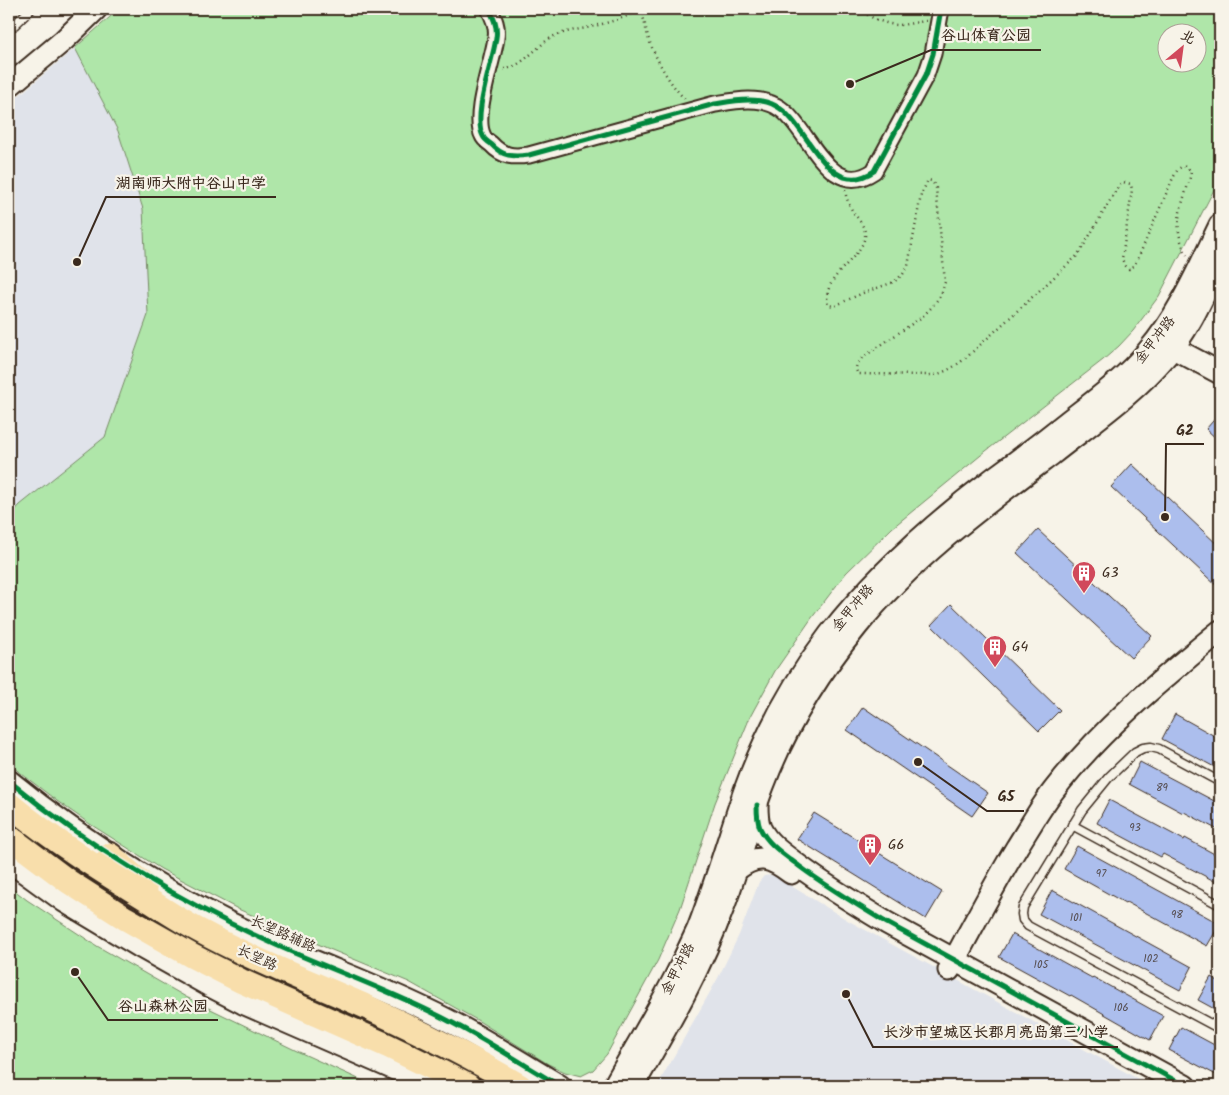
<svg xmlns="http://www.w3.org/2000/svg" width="1229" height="1095" font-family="Kalam,'LXGW WenKai TC',sans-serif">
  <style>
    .built { fill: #e0e3ea }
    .green { fill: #afe6a9; stroke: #758864; fill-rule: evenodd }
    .building { fill: #acbeed; stroke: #3b2a1e }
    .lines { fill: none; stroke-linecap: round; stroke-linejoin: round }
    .lane-casing { stroke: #3b2a1e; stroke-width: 11 }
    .street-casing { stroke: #3b2a1e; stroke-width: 19 }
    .secondary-casing { stroke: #3b2a1e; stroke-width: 25 }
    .primary-casing { stroke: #3b2a1e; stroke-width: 28 }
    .path { stroke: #3b2a1e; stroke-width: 2.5; stroke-dasharray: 1 4; stroke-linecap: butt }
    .lane { stroke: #f7f3e8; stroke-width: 8 }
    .street { stroke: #f7f3e8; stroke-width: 15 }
    .secondary { stroke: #f7f3e8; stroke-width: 21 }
    .primary { stroke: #f8deab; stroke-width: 24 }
    .cycleway-casing { stroke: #f7f3e8; stroke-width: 8 }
    .cycleway { stroke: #00873e; stroke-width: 5 }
    .labels { text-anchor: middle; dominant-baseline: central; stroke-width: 4.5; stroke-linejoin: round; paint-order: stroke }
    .number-label { font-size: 11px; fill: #574f52 }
    .street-label { font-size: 14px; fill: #3b2a1e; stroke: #f7f3e8 }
    .poi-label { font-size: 14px; fill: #3b2a1e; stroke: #f7f3e8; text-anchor: start }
    .leader { fill: none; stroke: #3b2a1e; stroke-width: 2 }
    .callout-dot { fill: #3b2a1e; stroke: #f7f3e8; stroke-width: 2 }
    .callout-label { font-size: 15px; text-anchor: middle; font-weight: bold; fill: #3b2a1e; stroke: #f7f3e8; stroke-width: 4.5; stroke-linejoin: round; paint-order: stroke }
  </style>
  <rect width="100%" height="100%" fill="#f7f3e8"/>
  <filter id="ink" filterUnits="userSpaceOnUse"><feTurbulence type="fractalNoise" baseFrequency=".02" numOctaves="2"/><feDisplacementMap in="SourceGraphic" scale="10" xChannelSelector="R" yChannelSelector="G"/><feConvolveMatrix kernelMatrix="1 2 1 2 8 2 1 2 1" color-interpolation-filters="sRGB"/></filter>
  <g filter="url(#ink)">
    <g class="built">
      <polygon points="75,48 118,131 143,210 148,315 105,437 20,505 9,517 9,104"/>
      <polygon points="771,875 778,878 849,921 1151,1086 657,1086 718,978 739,935 759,882 764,876"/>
    </g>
    <g class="green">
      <path d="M119,9H1220V178L1159,296L1133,331L1119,346L1103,360L986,451L892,528L846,573L811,619L775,671L750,717L715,803L680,909L658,960L607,1054L593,1070L581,1076L565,1072L548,1064L477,1020L409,982L327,948L238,909L161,869L90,824L57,801L9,764V517L20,505L105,437L148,315L143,209L118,131L75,48ZM1166,32H1196V62H1166Z"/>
      <polygon points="9,886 27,900 97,946 186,997 299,1052 374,1086 9,1086"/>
    </g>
    <g class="building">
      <polygon points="1220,413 1220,442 1206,429"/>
      <polygon points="1132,464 1220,547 1220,589 1111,487"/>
      <polygon points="1038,530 1152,636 1131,658 1017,553"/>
      <polygon points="951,604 1060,710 1039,731 931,625"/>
      <polygon points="863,707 988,793 972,816 847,730"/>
      <polygon points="1175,714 1220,739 1220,770 1162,739"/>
      <polygon points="1140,762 1220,804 1220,831 1184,812 1183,813 1129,784"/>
      <polygon points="1109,800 1184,840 1185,838 1220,857 1220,884 1163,854 1161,857 1097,823"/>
      <polygon points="814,813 942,892 926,919 797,839"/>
      <polygon points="1077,846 1220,924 1207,946 1126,902 1125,903 1064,869"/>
      <polygon points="1052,890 1192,967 1180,990 1039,914"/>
      <polygon points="1012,934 1092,978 1093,977 1163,1016 1150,1040 1071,995 1070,996 999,957"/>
      <polygon points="1211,977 1220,982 1220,1012 1198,1000"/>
      <polygon points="1181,1027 1220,1048 1220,1077 1169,1050"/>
    </g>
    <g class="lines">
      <g class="lane-casing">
        <g id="lane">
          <polyline points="9,30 31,9"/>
          <polyline points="1220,782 1159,749 1151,747 1143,748 1135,752 1109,777 1082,810 1023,907 1022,914 1023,920 1028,926 1220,1029"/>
          <polyline points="1072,825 1220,905"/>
        </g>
      </g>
      <g class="street-casing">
        <path id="street" d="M489,9C494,18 498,27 496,38C493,61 472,116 483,136C484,139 488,142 491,144C503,157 513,157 529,155L715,104C734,101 758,96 776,106C808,122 827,203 874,171L926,75L933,54L941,9"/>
      </g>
      <g class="secondary-casing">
        <g id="secondary">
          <polyline points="9,86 64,40 96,9"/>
          <polyline points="1162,342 1220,373"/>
          <path d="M9,781C88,846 182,903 276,945C325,967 376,985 425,1009C472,1031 516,1060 560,1086"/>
          <path d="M757,805C757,813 757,821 760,828C768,845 785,855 799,866C827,887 857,905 887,923L1185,1086"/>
          <polyline points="9,861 64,901 139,946 212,987 243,1003 406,1074 430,1086"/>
          <path d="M736,870C758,853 770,857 791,873"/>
          <path d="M949,970C971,929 993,887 1017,847C1029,828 1040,808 1054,790C1101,729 1161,680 1220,631"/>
          <path d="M614,1086C637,1045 662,1005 682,963C687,952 693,940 698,929C716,883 729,836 745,790C765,735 794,681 830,634C877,574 933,524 994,478C1020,459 1046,439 1071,419C1098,398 1126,377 1148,351C1180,314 1199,268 1220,225"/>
          <path d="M633,1086C667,1027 701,969 724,905C739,866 748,825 763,786C785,728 818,674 857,626C912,558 983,506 1052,454C1091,423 1134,394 1166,356C1190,329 1204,294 1220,261"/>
        </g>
      </g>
      <g class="primary-casing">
        <g id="primary">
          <path d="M9,804C54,841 103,872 152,902C169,913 186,924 204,933C257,962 314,983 369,1008C421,1032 471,1057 520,1086"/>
          <polyline points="9,837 69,882 125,918 192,956 241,981 388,1046 437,1070 468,1086"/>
          <polyline points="110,855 145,886"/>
        </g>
      </g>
      <g class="path">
        <path d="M641,9C644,19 646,30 649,40C656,59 670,85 685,99"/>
        <path d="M859,9C869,17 884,24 897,25C906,25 917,22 926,21"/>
        <path d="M504,69C521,68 537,46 552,37C563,32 575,30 586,28C606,23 624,19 641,9"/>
        <path d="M845,190C846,198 849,205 853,212C858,219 866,227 865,236C861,261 821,275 828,305L834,306L863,293L894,282L903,274L908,266L921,195L928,180L932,181L936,188L945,282L941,295L932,307L922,317L862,358C857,364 854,367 858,374L934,375C947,372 957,365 967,357L1076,257L1083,247L1115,192L1119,185L1123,182L1131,184L1132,190L1122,259L1125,266L1129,269L1134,266L1139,256L1173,178L1178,169L1183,166L1188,168L1191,172C1190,179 1188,184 1186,191C1178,216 1174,231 1187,255"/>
      </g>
      <use href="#lane" class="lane"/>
      <use href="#street" class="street"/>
      <use href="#secondary" class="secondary"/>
      <use href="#primary" class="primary"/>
      <g class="cycleway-casing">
        <g id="cycleway">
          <path d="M489,9C494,18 498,27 496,38C493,61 472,116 483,136C484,139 488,142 491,144C503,157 513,157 529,155L715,104C734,101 758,96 776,106C808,122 827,203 874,171L926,75L933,54L941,9"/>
          <path d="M9,781C88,846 182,903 276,945C325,967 376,985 425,1009C472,1031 516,1060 560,1086"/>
          <path d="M757,805C757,813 757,821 760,828C768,845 785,855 799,866C827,887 857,905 887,923L1185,1086"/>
        </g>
      </g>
      <use href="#cycleway" class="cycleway"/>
    </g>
  </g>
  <defs>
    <g id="building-pin" transform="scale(1.25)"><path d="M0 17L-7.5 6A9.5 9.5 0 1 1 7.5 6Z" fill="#d1495b" stroke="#f7f3e8"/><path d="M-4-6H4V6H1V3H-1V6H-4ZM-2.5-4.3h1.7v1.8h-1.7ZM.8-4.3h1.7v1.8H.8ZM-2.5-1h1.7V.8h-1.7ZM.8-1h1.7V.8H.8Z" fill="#fff"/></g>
  </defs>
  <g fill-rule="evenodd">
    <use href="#building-pin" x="1084" y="573"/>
    <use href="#building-pin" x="995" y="647"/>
    <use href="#building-pin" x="870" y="845"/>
  </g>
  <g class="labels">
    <g class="number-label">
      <text x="1162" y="788">89</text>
      <text x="1135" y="828">93</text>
      <text x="1101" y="874">97</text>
      <text x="1177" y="915">98</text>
      <text x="1076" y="918">101</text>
      <text x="1151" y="959">102</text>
      <text x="1041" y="965">105</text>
      <text x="1121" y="1008">106</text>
    </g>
    <g class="street-label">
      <text transform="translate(1155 340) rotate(-52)">金甲冲路</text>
      <text transform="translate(853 608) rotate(-50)">金甲冲路</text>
      <text transform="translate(283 934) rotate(24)">长望路辅路</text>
      <text transform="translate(257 958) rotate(25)">长望路</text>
      <text transform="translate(678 969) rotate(-63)">金甲冲路</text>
    </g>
    <g class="poi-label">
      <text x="1102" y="573">G3</text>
      <text x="1012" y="647">G4</text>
      <text x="888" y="845">G6</text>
    </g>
  </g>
  <path class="leader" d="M850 84L931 50H1041M77 262L106 197H276M1165 517L1166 444H1204M918 762L987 811H1024M75 972L108 1020H218M846 994L873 1047H1118"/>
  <g class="callout-dot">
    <circle cx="850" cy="84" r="5"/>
    <circle cx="77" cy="262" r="5"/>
    <circle cx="1165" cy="517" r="5"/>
    <circle cx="918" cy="762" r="5"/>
    <circle cx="75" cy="972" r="5"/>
    <circle cx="846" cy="994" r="5"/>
  </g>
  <g class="callout-label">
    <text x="986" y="40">谷山体育公园</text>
    <text x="191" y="188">湖南师大附中谷山中学</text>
    <text x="1185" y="435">G2</text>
    <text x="1006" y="801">G5</text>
    <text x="163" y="1011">谷山森林公园</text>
    <text x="996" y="1037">长沙市望城区长郡月亮岛第三小学</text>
  </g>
  <rect width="1229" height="1095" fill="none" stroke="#f7f3e8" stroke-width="30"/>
  <rect x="15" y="15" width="1199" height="1065" fill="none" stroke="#3b2a1e" stroke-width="2" filter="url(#ink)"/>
  <g transform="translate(1182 48) rotate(29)"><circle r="24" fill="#f7f3e8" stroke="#aca397"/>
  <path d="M0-4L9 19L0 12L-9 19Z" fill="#d1495b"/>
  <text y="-8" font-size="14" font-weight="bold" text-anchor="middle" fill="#3b2a1e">北</text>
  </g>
</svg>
